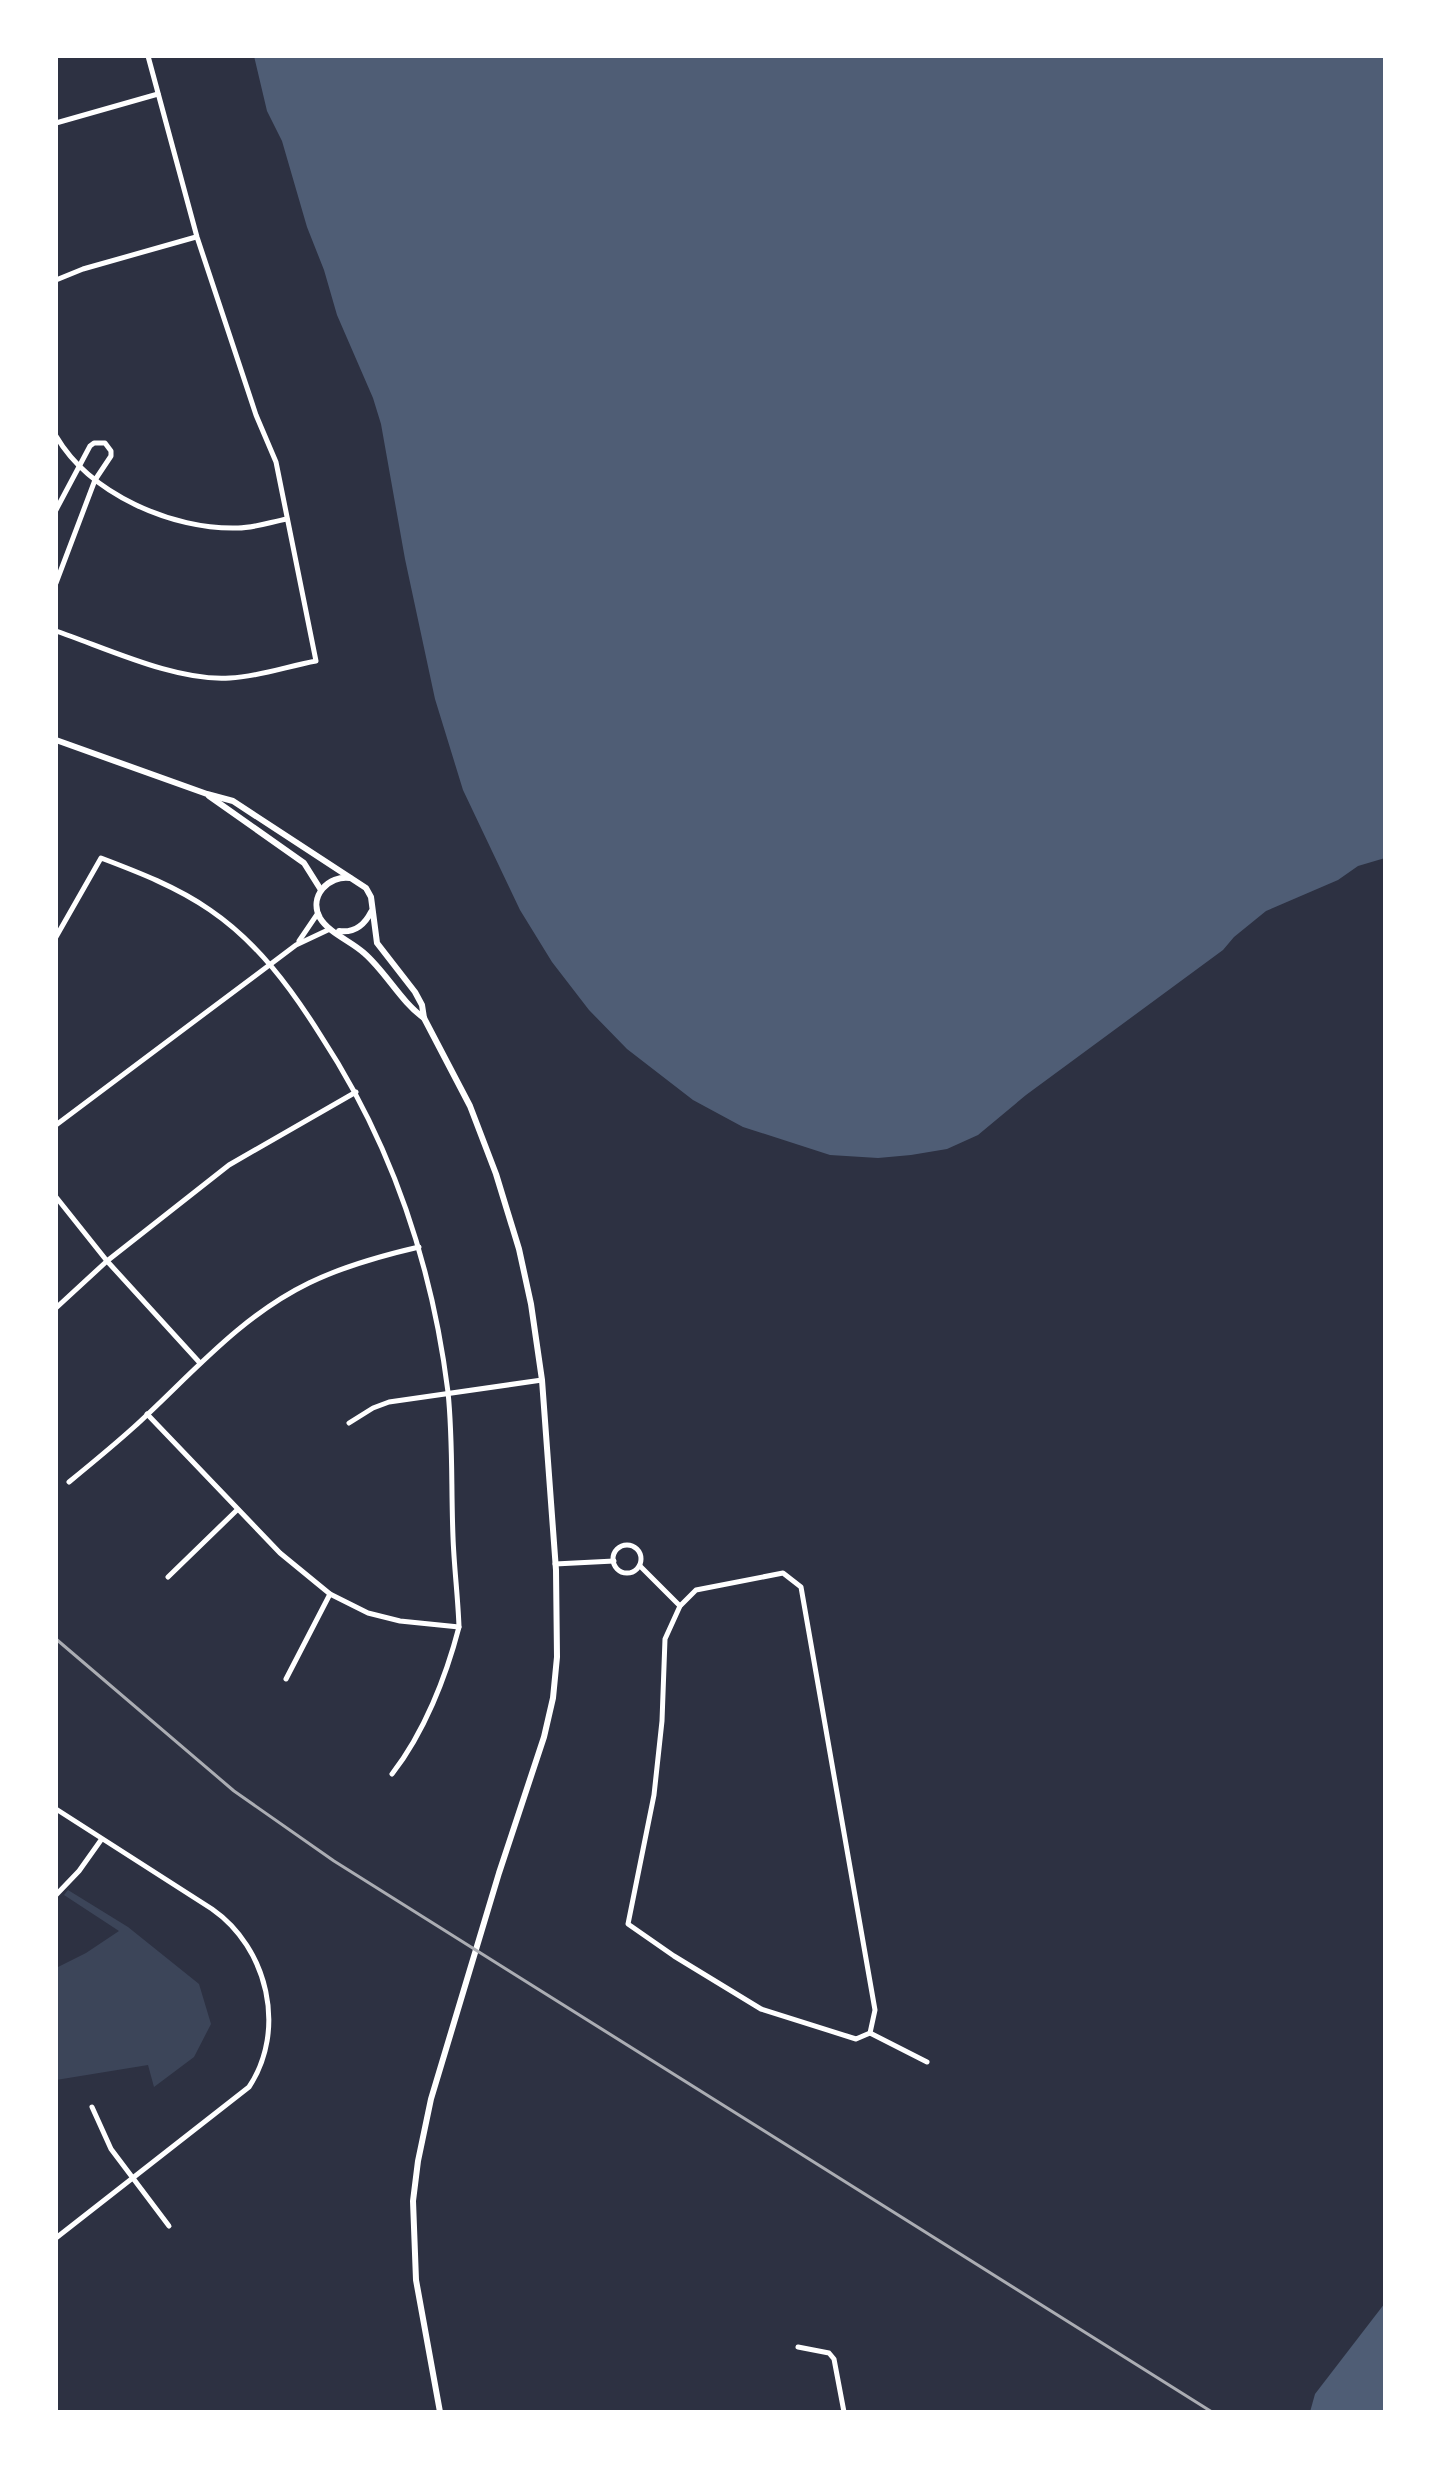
<svg xmlns="http://www.w3.org/2000/svg" width="1441" height="2468" font-family="'PT Serif',serif">
  <style>
    .green { fill: #3c4559 }
    .water { fill: #4f5d75 }
    .lines { fill: none; stroke-linecap: round; stroke-linejoin: round }
    .minor { stroke: #fff; stroke-width: 5 }
    .tertiary { stroke: #fff; stroke-width: 6 }
    .rail { stroke: #abadb3; stroke-width: 3 }
  </style>
  <rect width="100%" height="100%" fill="#2d3142"/>
  <polygon class="green" points="68,1890 128,1927 199,1984 211,2024 194,2057 154,2087 148,2065 56,2080 56,1968 86,1953 119,1931 64,1895"/>
  <g class="water">
    <polygon points="254,56 1385,56 1385,858 1358,866 1338,880 1266,911 1234,937 1223,950 1026,1095 978,1135 947,1149 911,1155 878,1158 830,1155 743,1127 693,1100 627,1049 589,1010 552,962 520,910 463,790 435,699 405,559 381,424 373,398 337,315 324,270 307,227 282,141 267,111"/>
    <polygon points="1385,2303 1385,2412 1310,2412 1315,2394"/>
  </g>
  <g class="lines">
    <g class="minor">
      <polyline points="56,123 158,94"/>
      <polyline points="56,280 83,269 196,237"/>
      <path d="M56,436C90,494 172,530 238,528C254,528 271,522 287,519"/>
      <polyline points="56,510 90,446 94,443 105,443 111,451 111,456 95,480 56,583"/>
      <path d="M56,631C106,648 177,682 230,678C258,677 288,666 316,661L276,462L256,415L197,237L148,56"/>
      <path d="M56,937L101,858C138,872 177,887 210,910C257,942 291,988 321,1036C391,1143 432,1264 448,1392C453,1440 451,1488 453,1537C454,1567 458,1597 459,1627C446,1677 424,1733 392,1774"/>
      <polyline points="299,941 318,913"/>
      <polyline points="56,1125 296,945 330,929"/>
      <polyline points="56,1197 107,1261 200,1363"/>
      <polyline points="56,1308 107,1261 229,1165 356,1092"/>
      <polyline points="147,1414 280,1553 330,1594 368,1613 400,1621 459,1627"/>
      <polyline points="349,1423 373,1408 389,1402 542,1380"/>
      <path d="M69,1482C91,1464 113,1446 134,1427C190,1376 239,1317 309,1283C344,1266 380,1256 419,1247"/>
      <circle cx="627" cy="1559" r="14"/>
      <polyline points="555,1564 614,1561"/>
      <polyline points="640,1566 680,1606"/>
      <polygon points="783,1573 801,1587 875,2010 870,2033 856,2039 761,2009 674,1956 628,1924 654,1795 662,1721 665,1639 680,1606 696,1590"/>
      <polyline points="168,1577 237,1510"/>
      <polyline points="286,1679 330,1594"/>
      <path d="M56,1809L212,1909C268,1948 287,2030 249,2087L56,2238"/>
      <polyline points="56,1895 79,1871 101,1840"/>
      <polyline points="870,2033 927,2062"/>
      <polyline points="92,2107 111,2149 169,2226"/>
      <polyline points="798,2347 829,2353 834,2359 844,2412"/>
    </g>
    <g class="tertiary">
      <polyline points="56,740 207,794 233,801 366,888 371,897 377,943 415,992 422,1005 424,1018 470,1106 496,1174 519,1249 531,1304 542,1380 556,1570 557,1657 553,1698 544,1737 499,1873 431,2099 418,2161 413,2201 416,2280 440,2412"/>
      <polyline points="209,796 304,863 321,890"/>
      <path d="M350,878C329,875 308,896 320,918C329,933 351,941 364,953C386,972 401,1002 424,1018"/>
      <path d="M339,931C354,933 364,926 371,912"/>
    </g>
    <polyline class="rail" points="56,1639 234,1791 334,1861 1212,2412"/>
  </g>
  <rect width="1441" height="2468" fill="none" stroke="#ffffff" stroke-width="116"/>
</svg>
